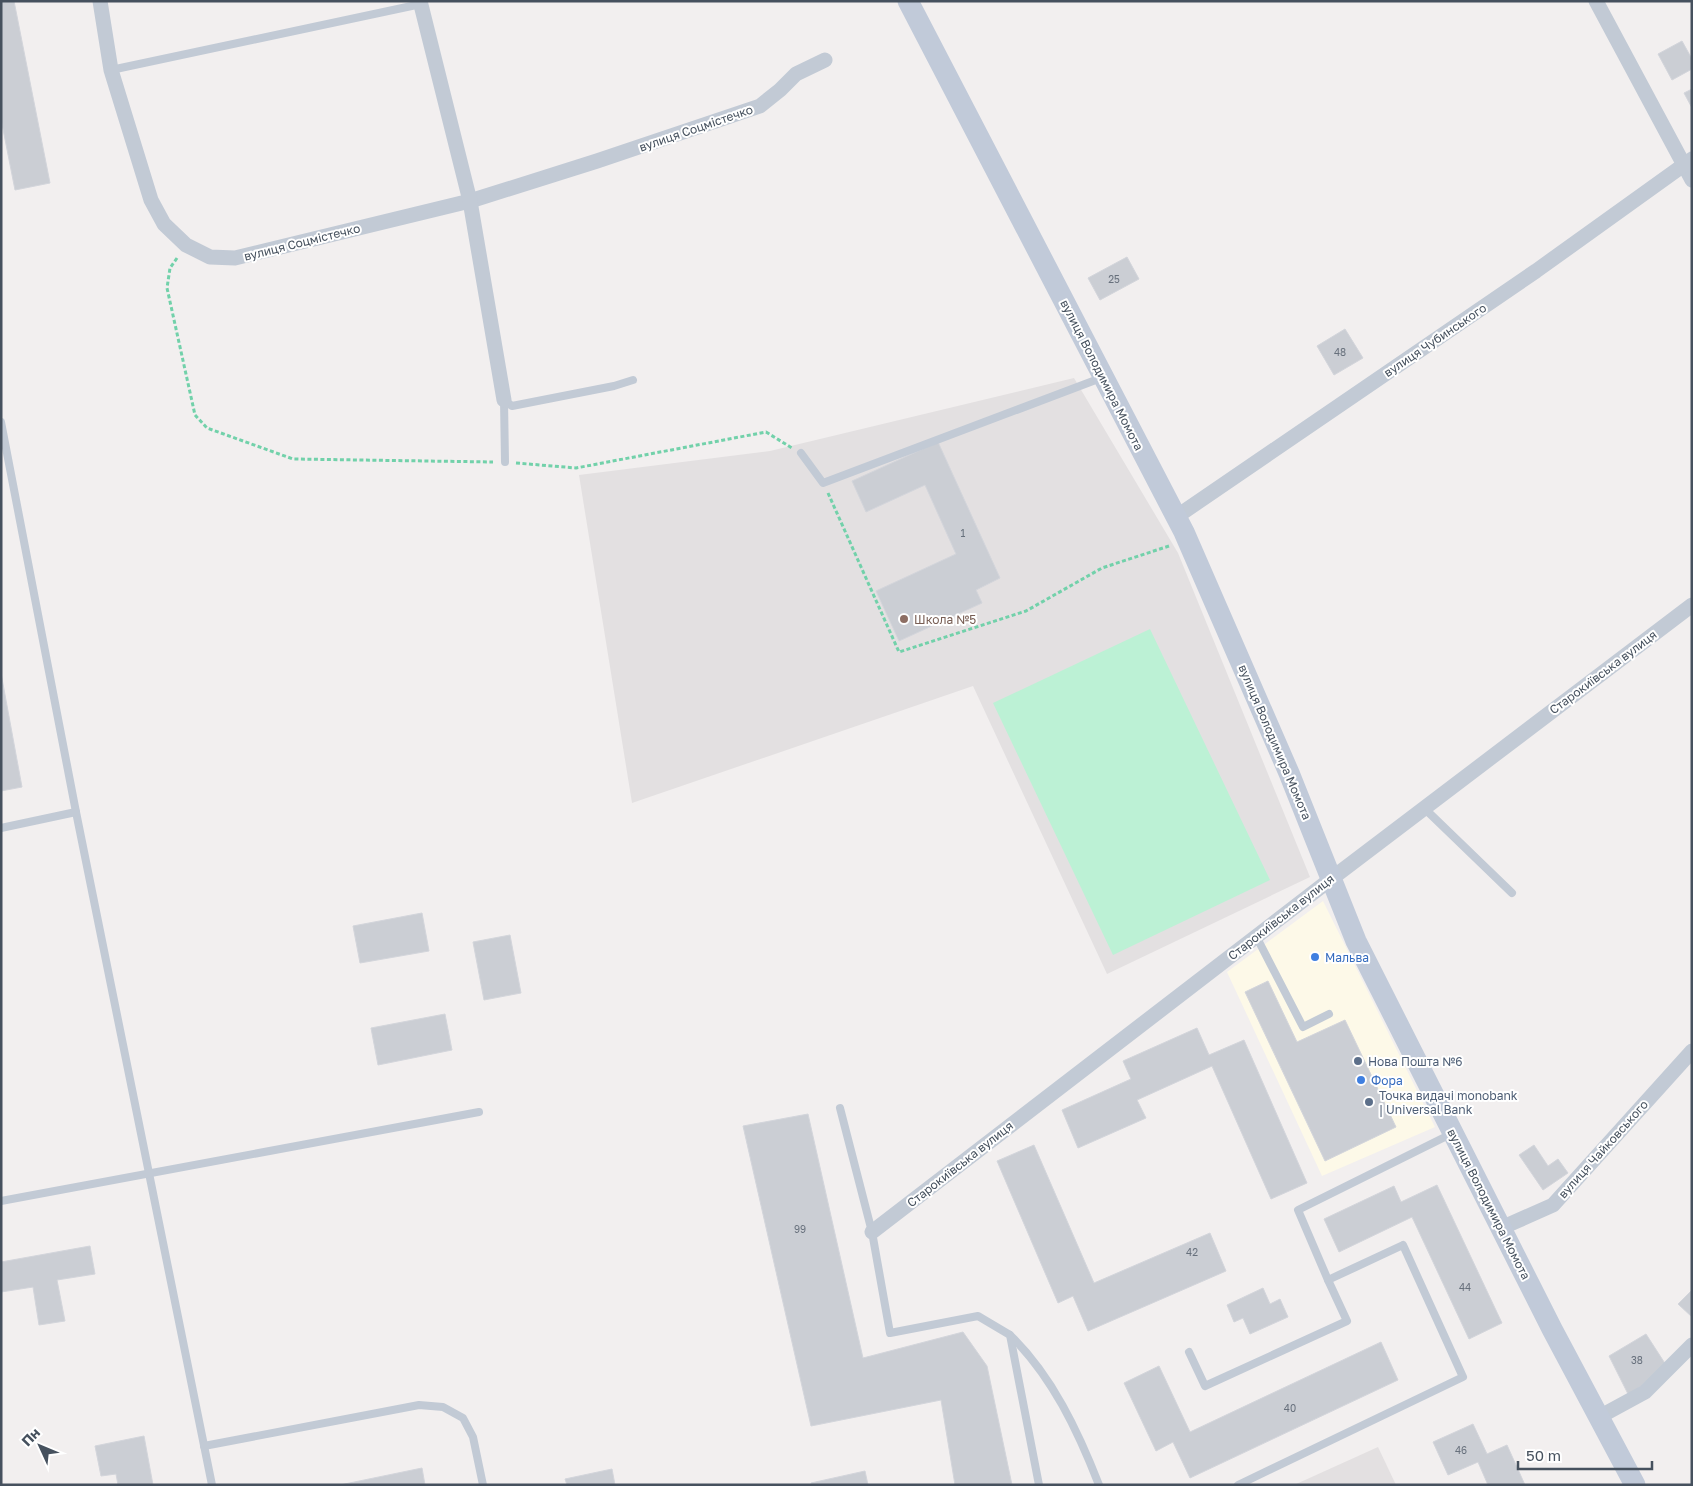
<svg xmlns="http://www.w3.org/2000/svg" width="1693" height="1486" font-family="'Golos Text',sans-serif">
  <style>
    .commercial { fill: #fdf9e8 }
    .education { fill: #e3e0e1 }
    .green { fill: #bcf1d5 }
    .building { fill: #cbced4; stroke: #d3d5db }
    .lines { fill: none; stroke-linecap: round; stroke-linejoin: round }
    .path { stroke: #72d1aa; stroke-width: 3; stroke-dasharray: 4 2.5; stroke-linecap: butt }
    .lane { stroke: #c2cad5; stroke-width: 8 }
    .street { stroke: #c2cad5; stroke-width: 15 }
    .secondary { stroke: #c1cad9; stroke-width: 21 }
    .education-dot { fill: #8d6e63; stroke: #fff; stroke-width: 2 }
    .shop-dot { fill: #3f7fe0; stroke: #fff; stroke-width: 2 }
    .service-dot { fill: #5c6f8a; stroke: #fff; stroke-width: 2 }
    .labels { text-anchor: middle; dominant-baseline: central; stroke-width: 4; stroke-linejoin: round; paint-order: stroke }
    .number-label { font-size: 10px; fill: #67707c }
    .street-label { font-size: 12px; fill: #46515e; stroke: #fff }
    .education-label { font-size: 12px; fill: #785e54; stroke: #fff; text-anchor: start }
    .shop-label { font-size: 12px; fill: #366cbe; stroke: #fff; text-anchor: start }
    .service-label { font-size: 12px; fill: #4e5e75; stroke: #fff; text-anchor: start }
  </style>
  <rect width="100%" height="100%" fill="#f2efef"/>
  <polygon class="commercial" points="1323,901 1435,1127 1322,1176 1227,972"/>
  <g class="education">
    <polygon points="1074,378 1178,553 1310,877 1107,974 973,686 632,803 579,475 770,451"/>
    <polygon points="1378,1447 1396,1485 1294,1485"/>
  </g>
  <polygon class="green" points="1150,629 1270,880 1113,955 993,703"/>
  <g class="building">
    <polygon points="1,1 14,1 50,183 15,190 1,119"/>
    <polygon points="1682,41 1692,59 1692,69 1672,80 1658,54"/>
    <polygon points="1692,89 1692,108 1684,93"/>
    <polygon points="1127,257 1139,279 1100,300 1088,278"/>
    <polygon points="1345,329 1363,358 1334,375 1317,346"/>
    <polygon points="938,442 1000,578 976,590 982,603 899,641 876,591 956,554 925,485 866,512 852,481"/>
    <polygon points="1,673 22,787 1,791"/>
    <polygon points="422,913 429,951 360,963 353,926"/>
    <polygon points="510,935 521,993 484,1000 473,942"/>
    <polygon points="1268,981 1297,1042 1345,1020 1396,1127 1325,1161 1245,992"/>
    <polygon points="445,1014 452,1050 378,1065 371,1028"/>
    <polygon points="1197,1028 1209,1055 1244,1040 1307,1183 1271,1199 1212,1066 1137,1100 1146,1118 1078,1148 1062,1110 1131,1079 1123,1061"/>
    <polygon points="808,1114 863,1358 963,1332 987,1366 1012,1485 955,1485 941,1400 811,1426 743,1126"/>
    <polygon points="1034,1145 1094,1283 1210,1233 1226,1271 1088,1331 1073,1296 1058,1303 997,1161"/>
    <polygon points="1534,1145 1548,1166 1558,1159 1568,1173 1543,1190 1519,1155"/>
    <polygon points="1437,1185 1502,1323 1469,1339 1412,1217 1339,1252 1324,1219 1394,1186 1401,1202"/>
    <polygon points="90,1246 95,1274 57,1280 65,1321 39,1325 33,1287 1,1292 1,1262"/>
    <polygon points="1263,1288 1270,1304 1280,1299 1288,1317 1250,1334 1243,1318 1234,1322 1227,1305"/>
    <polygon points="1692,1290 1692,1317 1678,1304"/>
    <polygon points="1646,1334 1666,1365 1629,1396 1609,1356"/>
    <polygon points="1381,1342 1398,1380 1190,1478 1173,1442 1156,1451 1124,1383 1159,1366 1190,1432"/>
    <polygon points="1473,1424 1487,1454 1507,1445 1525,1485 1488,1485 1478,1462 1448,1475 1433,1442"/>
    <polygon points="144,1436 153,1485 118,1485 116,1474 101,1476 95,1446"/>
    <polygon points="422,1468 425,1485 340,1485"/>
    <polygon points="612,1469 615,1485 567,1485 565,1479"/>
    <polygon points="865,1471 868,1485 811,1485 811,1483"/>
  </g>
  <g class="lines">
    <g class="path">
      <polyline points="177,258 170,268 167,288 195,415 207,428 293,459 493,462"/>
      <polyline points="516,463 576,468 766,432 792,448"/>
      <polyline points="828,493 899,652 1026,611 1102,568 1169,546"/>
    </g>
    <g class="lane">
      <polyline points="111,70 421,4"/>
      <polyline points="504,400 512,406 614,386 633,380"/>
      <polyline points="504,400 505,462"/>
      <polyline points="1,422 76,812 212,1485"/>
      <polyline points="801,453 823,483 1101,378"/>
      <polyline points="1424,808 1512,893"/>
      <polyline points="1,828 76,812"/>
      <polyline points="1256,936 1303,1027 1329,1014"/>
      <polyline points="840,1108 872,1232 890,1333 978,1316 1010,1335 1039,1485"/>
      <polyline points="1,1201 479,1112"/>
      <path d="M1010,1335C1052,1376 1078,1431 1099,1485"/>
      <polyline points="1189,1352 1205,1386 1347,1321 1328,1280"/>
      <polyline points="204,1446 419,1405 443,1407 463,1418 473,1437 483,1485"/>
      <polyline points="1238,1485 1463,1377 1403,1245 1328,1280 1298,1210 1451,1134"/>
    </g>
    <g class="street">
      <polyline points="100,1 111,70 151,200 164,224 186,245 210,257 235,258 470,201 597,161 760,106 780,90 796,74 825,60"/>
      <polyline points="420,1 470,201 504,400"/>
      <polyline points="1596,1 1692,180"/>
      <polyline points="1176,517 1536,271 1692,159"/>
      <polyline points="1501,1228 1553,1205 1692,1051"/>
      <polyline points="872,1232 1331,879 1692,605"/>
      <polyline points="1599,1417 1645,1392 1692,1345"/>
    </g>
    <polyline class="secondary" points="908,1 1184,532 1289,773 1356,941 1552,1329 1635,1485"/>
  </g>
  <circle class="education-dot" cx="904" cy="619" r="5"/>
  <g class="shop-dot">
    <circle cx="1315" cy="957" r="5"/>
    <circle cx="1361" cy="1080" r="5"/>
  </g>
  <g class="service-dot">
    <circle cx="1358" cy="1061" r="5"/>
    <circle cx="1369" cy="1102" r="5"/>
  </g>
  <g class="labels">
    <g class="number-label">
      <text x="1114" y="279">25</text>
      <text x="1340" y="352">48</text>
      <text x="963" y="533">1</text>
      <text x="800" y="1229">99</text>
      <text x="1192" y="1252">42</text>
      <text x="1465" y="1287">44</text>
      <text x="1637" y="1360">38</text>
      <text x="1290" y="1408">40</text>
      <text x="1461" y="1450">46</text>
    </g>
    <g class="street-label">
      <text transform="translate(696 128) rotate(-19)">вулиця Соцмістечко</text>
      <text transform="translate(302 242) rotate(-14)">вулиця Соцмістечко</text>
      <text transform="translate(1435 340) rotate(-34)">вулиця Чубинського</text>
      <text transform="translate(1102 375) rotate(63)">вулиця Володимира Момота</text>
      <text transform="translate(1603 672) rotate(-37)">Старокиївська вулиця</text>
      <text transform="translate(1275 742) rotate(67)">вулиця Володимира Момота</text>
      <text transform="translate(1281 917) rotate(-38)">Старокиївська вулиця</text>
      <text transform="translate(1603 1149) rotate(-48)">вулиця Чайковського</text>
      <text transform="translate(960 1164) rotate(-38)">Старокиївська вулиця</text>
      <text transform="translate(1489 1204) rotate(63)">вулиця Володимира Момота</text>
    </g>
    <g class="education-label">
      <text x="914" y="619">Школа №5</text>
    </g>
    <g class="shop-label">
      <text x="1325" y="957">Мальва</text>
      <text x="1371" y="1080">Фора</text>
    </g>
    <g class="service-label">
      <text x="1368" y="1061">Нова Пошта №6</text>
      <text x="1379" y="1095">Точка видачі monobank<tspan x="1379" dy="14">| Universal Bank</tspan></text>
    </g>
  </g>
  <rect width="1693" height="1486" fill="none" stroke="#46515e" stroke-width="5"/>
  <g transform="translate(40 1446) rotate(314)" stroke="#ffffff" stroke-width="4" paint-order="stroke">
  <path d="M0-4L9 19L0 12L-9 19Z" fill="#46515e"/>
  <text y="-8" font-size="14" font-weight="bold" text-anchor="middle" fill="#46515e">Пн</text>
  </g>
  <path d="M1518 1461v8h134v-8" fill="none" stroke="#46515e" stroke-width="2.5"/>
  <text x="1526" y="1461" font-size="15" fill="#46515e" stroke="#ffffff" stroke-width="4" paint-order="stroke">50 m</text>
</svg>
